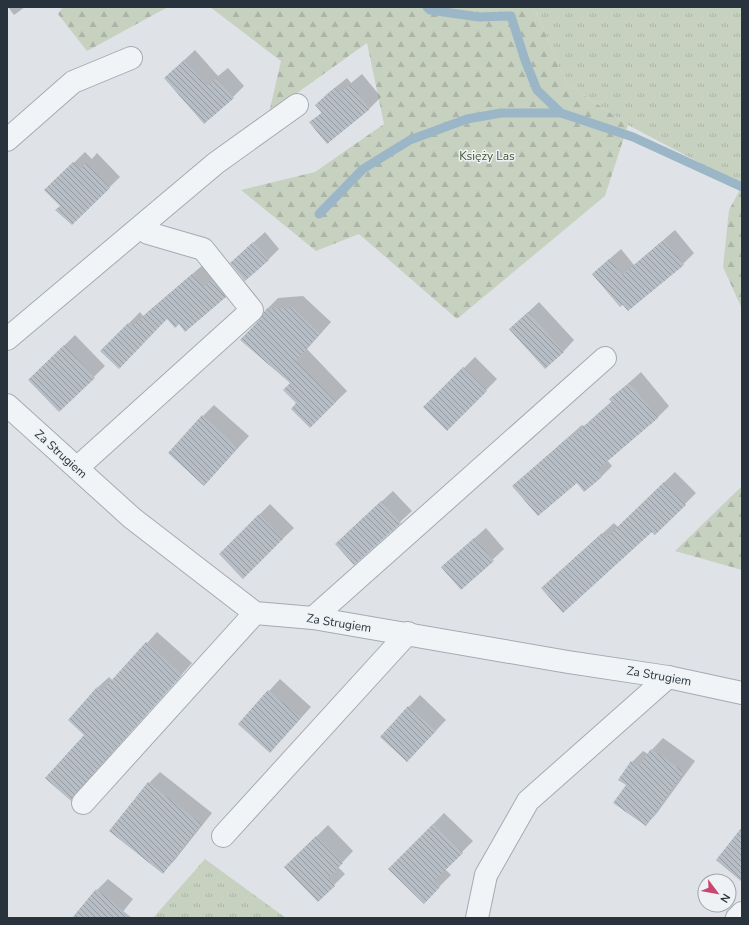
<svg xmlns="http://www.w3.org/2000/svg" width="749" height="925" font-family="'Nunito Sans',sans-serif">
  <style>
    .grass { fill: url(#grass-tufts) }
    .forest { fill: url(#forest-firs) }
    .shadow { fill: #0003 }
    .lines { fill: none; stroke-linecap: round; stroke-linejoin: round }
    .stream { stroke: #9bb6c7; stroke-width: 9 }
    .building { fill: url(#building-back-hatch) }
    .minor-casing { stroke: #a4abb2; stroke-width: 24 }
    .minor { stroke: #f1f4f6; stroke-width: 22 }
    .labels { text-anchor: middle; dominant-baseline: central; stroke-width: 3; stroke-linejoin: round; paint-order: stroke }
    .park-label { font-size: 12px; fill: #425936; stroke: #eef2f5 }
    .street-label { font-size: 12px; fill: #28333e; stroke: #eef2f5 }
  </style>
  <defs>
    <pattern id="grass-tufts" width="24" height="20" patternUnits="userSpaceOnUse"><rect width="24" height="20" fill="#c7d1c0"/><path d="M3 7l-1-3M5 7V3M7 7l1-3M15 17l-1-3M17 17v-4M19 17l1-3" fill="none" stroke="#abb4a6"/></pattern>
    <pattern id="forest-firs" width="22" height="20" patternUnits="userSpaceOnUse"><rect width="22" height="20" fill="#c7d1c0"/><path d="M5 1l3.5 6h-7zM16 11l3.5 6h-7z" fill="#abb4a6"/></pattern>
    <pattern id="building-back-hatch" width="6" height="6" patternUnits="userSpaceOnUse"><rect width="6" height="6" fill="#b6bdc4"/><path d="M-1 5l2 2M0 0l6 6M5-1l2 2" fill="none" stroke="#949aa1"/></pattern>
  </defs>
  <rect width="100%" height="100%" fill="#dfe3e8"/>
  <g class="grass">
    <polygon points="534,7 742,7 742,185 628,125 566,83"/>
    <polygon points="205,859 286,918 153,918"/>
  </g>
  <g class="forest">
    <polygon points="63,7 168,7 87,51 58,14"/>
    <polygon points="210,7 534,7 566,83 628,125 605,196 457,319 359,234 316,251 241,190 315,172 384,124 367,43 269,113 281,61"/>
    <polygon points="742,186 742,309 723,267 729,210"/>
    <polygon points="742,486 742,570 675,551"/>
  </g>
  <g class="shadow">
    <polygon points="8,7 25,7 14,15"/>
    <polygon points="195,50 218,76 228,68 244,86 233,97 165,78"/>
    <polygon points="362,74 381,97 370,108 327,143 311,123 322,112 316,105 327,94 347,78 351,83"/>
    <polygon points="85,152 92,159 97,153 120,177 72,224 61,206 46,190"/>
    <polygon points="675,230 694,253 683,264 628,310 605,263 621,249 634,265"/>
    <polygon points="265,232 279,249 268,260 231,263"/>
    <polygon points="204,264 236,285 225,296 179,323 167,318 102,351 140,312 143,316"/>
    <polygon points="303,296 331,322 307,349 347,391 310,427 297,403 267,309 278,298"/>
    <polygon points="539,302 574,340 563,352 522,318"/>
    <polygon points="75,335 105,366 59,411 29,380"/>
    <polygon points="475,357 497,379 447,430 425,407"/>
    <polygon points="641,372 669,406 658,417 607,460 612,466 601,477 577,482 513,486 582,425 584,426 612,401 611,399"/>
    <polygon points="214,405 249,436 215,473 203,416"/>
    <polygon points="675,472 696,493 685,504 652,531 554,577 614,523 618,527"/>
    <polygon points="393,491 412,511 354,564 347,533"/>
    <polygon points="270,504 294,528 243,577 220,554"/>
    <polygon points="486,528 504,549 461,589 442,567"/>
    <polygon points="157,632 192,663 71,799 97,688 109,677 113,681"/>
    <polygon points="280,679 311,707 281,740 239,724"/>
    <polygon points="420,695 446,720 407,761 381,737"/>
    <polygon points="663,738 695,761 657,813 646,825 627,785 619,779 632,762 643,751 648,754"/>
    <polygon points="160,772 212,813 174,861 163,872 111,831 149,783"/>
    <polygon points="444,813 473,841 445,869 451,875 435,891 390,869"/>
    <polygon points="328,825 353,851 338,867 345,874 334,885 286,867"/>
    <polygon points="108,879 133,899 118,918 80,918 76,915 97,890"/>
  </g>
  <g class="lines">
    <g class="stream">
      <polyline points="427,7 430,10 479,17 511,16 525,60 537,90 561,113 633,137 742,187"/>
      <polyline points="319,214 363,169 410,140 467,119 501,113 561,113"/>
    </g>
  </g>
  <g class="building">
    <polygon points="184,60 207,86 216,78 234,98 204,124 164,78"/>
    <polygon points="350,84 370,109 327,144 309,122 322,113 315,105 335,88 339,93"/>
    <polygon points="73,162 80,169 86,163 110,188 72,225 55,210 60,206 44,190"/>
    <polygon points="664,240 684,265 628,311 623,305 620,307 592,274 609,259 622,275"/>
    <polygon points="253,242 269,260 245,281 230,263"/>
    <polygon points="192,274 203,287 211,279 226,297 185,332 179,324 175,328 167,319 119,369 100,351 128,323 132,326"/>
    <polygon points="292,307 320,334 296,361 336,402 310,428 291,409 296,403 283,390 290,383 240,340 260,319 266,309"/>
    <polygon points="528,312 564,352 545,369 509,329"/>
    <polygon points="64,345 95,378 59,412 28,380"/>
    <polygon points="463,367 487,391 447,431 423,407"/>
    <polygon points="629,383 658,418 596,471 602,477 584,492 577,483 538,516 512,486 571,435 572,437 612,402 609,399"/>
    <polygon points="202,415 238,448 204,486 168,453"/>
    <polygon points="664,482 686,505 655,535 652,532 563,613 541,588 602,533 606,538"/>
    <polygon points="381,501 401,523 354,565 335,544"/>
    <polygon points="259,514 283,539 243,579 219,554"/>
    <polygon points="474,538 494,561 461,590 441,567"/>
    <polygon points="146,642 182,675 74,795 71,801 45,778 84,735 68,720 97,687 101,692"/>
    <polygon points="268,690 301,718 270,753 238,724"/>
    <polygon points="408,706 436,731 407,762 380,737"/>
    <polygon points="651,749 684,772 646,826 613,803 626,785 618,780 631,761 638,766"/>
    <polygon points="148,782 201,824 163,874 109,831"/>
    <polygon points="433,824 463,853 434,881 440,887 424,904 388,869"/>
    <polygon points="742,827 742,882 716,860"/>
    <polygon points="316,836 343,863 328,878 335,886 318,902 284,867"/>
    <polygon points="96,889 132,918 72,918"/>
  </g>
  <g class="lines">
    <g class="minor-casing">
      <g id="minor">
        <polyline points="7,140 73,82 131,58"/>
        <polyline points="7,339 216,163 297,105"/>
        <polyline points="7,405 132,518 255,613 313,618 568,662 668,677 742,693"/>
        <polyline points="77,468 252,310 203,249 148,233"/>
        <polyline points="313,618 605,358"/>
        <polyline points="83,803 255,613"/>
        <polyline points="223,836 408,633"/>
        <polyline points="477,918 486,875 528,801 668,677"/>
        <polyline points="737,918 742,913"/>
      </g>
    </g>
    <use href="#minor" class="minor"/>
  </g>
  <g class="labels">
    <g class="park-label">
      <text x="487" y="156">Księży Las</text>
    </g>
    <g class="street-label">
      <text transform="translate(61 454) rotate(42)">Za Strugiem</text>
      <text transform="translate(339 623) rotate(9)">Za Strugiem</text>
      <text transform="translate(659 676) rotate(10)">Za Strugiem</text>
    </g>
  </g>
  <rect width="749" height="925" fill="none" stroke="#28333e" stroke-width="16"/>
  <g transform="translate(717 893) rotate(122)"><circle r="19" fill="#eef2f5" stroke="#9fa6ac"/>
  <path d="M0-3L7 15L0 10L-7 15Z" fill="#c9476e"/>
  <text y="-6" font-size="11" font-weight="bold" text-anchor="middle" fill="#28333e">N</text>
  </g>
</svg>
